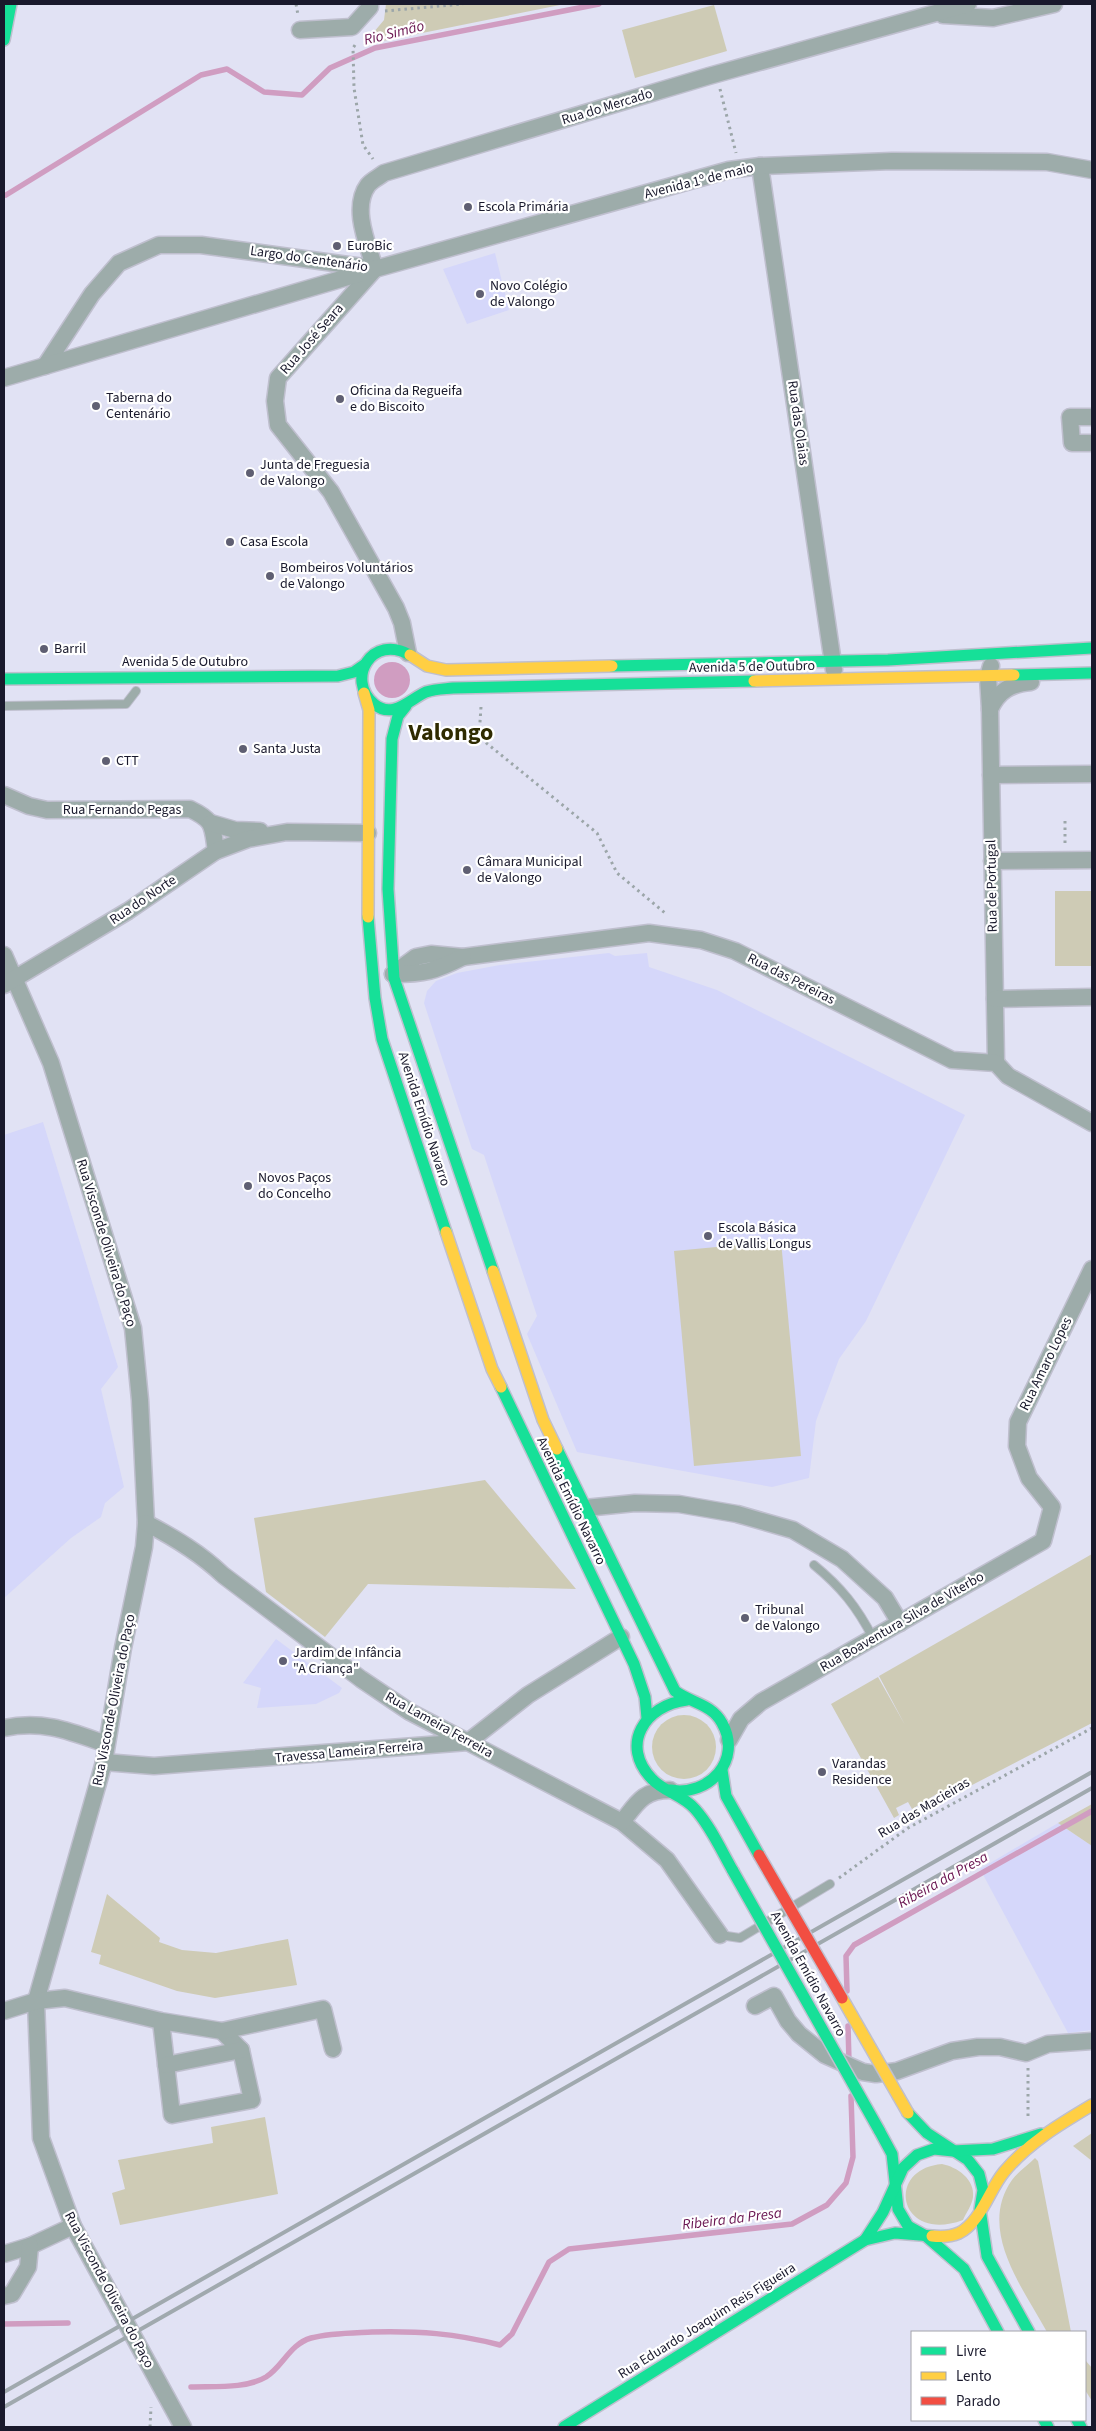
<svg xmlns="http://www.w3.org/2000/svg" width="1096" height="2431" font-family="'Source Sans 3',sans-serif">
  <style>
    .built { fill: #d5d7fa }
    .green { fill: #cecbb5 }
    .water { fill: #d09dc1 }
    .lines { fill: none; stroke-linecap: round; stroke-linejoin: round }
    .stream { stroke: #d09dc1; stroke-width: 5.5 }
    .lane-casing { stroke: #bfbfce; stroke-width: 10 }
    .street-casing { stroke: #bfbfce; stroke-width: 19 }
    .fast-casing { stroke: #bfbfce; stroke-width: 14 }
    .slow-casing { stroke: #bfbfce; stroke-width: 14 }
    .path { stroke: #9ca6a9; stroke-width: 3; stroke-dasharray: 2.5 4; stroke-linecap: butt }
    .lane { stroke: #9dacaa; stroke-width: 8 }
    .street { stroke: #9dacaa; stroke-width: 16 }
    .fast { stroke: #16e098; stroke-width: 11 }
    .slow { stroke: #ffcf43; stroke-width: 11 }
    .rail { stroke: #a0a9ae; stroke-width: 4 }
    .fast-bridge-casing { stroke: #bfbfce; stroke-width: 14; stroke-linecap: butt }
    .slow-bridge-casing { stroke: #bfbfce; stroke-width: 14; stroke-linecap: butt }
    .jam-bridge-casing { stroke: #bfbfce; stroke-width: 14; stroke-linecap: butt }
    .fast-bridge { stroke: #16e098; stroke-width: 11 }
    .slow-bridge { stroke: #ffcf43; stroke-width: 11 }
    .jam-bridge { stroke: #f24e42; stroke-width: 11 }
    .poi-dot { fill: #5f5f72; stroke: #fff; stroke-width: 2 }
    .labels { text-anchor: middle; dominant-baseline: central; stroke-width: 4.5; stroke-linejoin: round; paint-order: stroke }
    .street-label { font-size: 14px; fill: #19192c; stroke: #fff }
    .poi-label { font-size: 14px; fill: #19192c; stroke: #fff; text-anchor: start }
    .water-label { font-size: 15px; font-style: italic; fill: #691450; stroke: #fff }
    .town-label { font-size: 24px; font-weight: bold; fill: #2f2b00; stroke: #fff }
  </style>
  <rect width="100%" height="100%" fill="#e1e2f4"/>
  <g class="built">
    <polygon points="495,253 509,310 467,324 443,269"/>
    <polygon points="609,953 615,956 647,953 649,967 717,990 965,1115 866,1321 839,1359 816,1421 809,1478 772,1487 577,1452 527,1334 537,1316 484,1155 472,1149 424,1003 427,991 436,981 457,973 500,965"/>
    <polygon points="43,1122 118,1367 101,1389 124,1487 105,1503 101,1517 71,1538 4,1598 4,1135"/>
    <polygon points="276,1639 342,1688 339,1693 316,1704 257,1708 261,1688 243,1683"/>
    <polygon points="1058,1823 1092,1846 1092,2030 1068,2033 980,1869"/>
  </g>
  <g class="green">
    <polygon points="386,4 565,4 363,45 384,20"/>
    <polygon points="714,5 727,51 635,78 622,30"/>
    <rect x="1055" y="891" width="37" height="75"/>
    <polygon points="781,1241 801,1456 694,1466 674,1251"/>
    <polygon points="485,1480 576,1589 368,1584 325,1637 266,1592 254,1518"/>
    <polygon points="1092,1554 1092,1723 945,1799 940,1792 912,1809 908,1802 896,1808 899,1815 894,1818 831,1704 878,1677 905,1725 879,1676"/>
    <circle cx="684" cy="1747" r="32"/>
    <polygon points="1092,1804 1092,1846 1058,1823"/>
    <polygon points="107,1894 160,1938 159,1942 182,1950 216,1953 288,1939 297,1985 215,1998 177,1991 99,1964 101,1955 91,1952"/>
    <polygon points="265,2117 278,2194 120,2225 112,2193 125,2189 118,2160 213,2143 211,2127"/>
    <polygon points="1092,2133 1092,2161 1073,2146"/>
    <path d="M1035,2158L1038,2161L1071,2332H1047C1023,2288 977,2230 1012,2180C1018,2172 1028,2165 1035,2158Z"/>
    <path d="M942,2164C957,2167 975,2179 973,2197C972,2205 966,2213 963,2220C899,2244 884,2169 942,2164Z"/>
    <polygon points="1086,2361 1092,2368 1092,2401 1085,2390"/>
  </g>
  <circle class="water" cx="392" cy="680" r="18"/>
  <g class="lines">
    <g class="stream">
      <polyline points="6,195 201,75 227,69 264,92 302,95 330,68 375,48 599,4"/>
      <polyline points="847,1991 846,1956 854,1945 1092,1811"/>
      <polyline points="848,2026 849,2061"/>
      <polyline points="4,2324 68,2323"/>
      <path d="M191,2387C213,2386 246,2389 266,2377C283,2366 290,2344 311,2338C330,2333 352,2333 372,2332C419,2331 454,2333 500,2345L512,2334L549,2262L569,2249L792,2224L827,2205L846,2183L853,2157L851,2096"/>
    </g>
    <g class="lane-casing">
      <g id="lane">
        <polyline points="4,706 126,704 136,691"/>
        <path d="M814,1565C841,1587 857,1607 873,1638"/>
        <polyline points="720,1935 740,1938 830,1884"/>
      </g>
    </g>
    <g class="street-casing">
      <g id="street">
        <polyline points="943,15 993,18 1054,4"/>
        <polyline points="300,30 352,27 370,7 370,4"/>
        <polyline points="760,166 834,670"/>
        <path d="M375,269C368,245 351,208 368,185C372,180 379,177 384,173L709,76L968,4"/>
        <polyline points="374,270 278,378 275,401 278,425 331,492 396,608 402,623 408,653"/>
        <polyline points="45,366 92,294 119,263 159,245 201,245 371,268"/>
        <polyline points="4,378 375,269 729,170 760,166 892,161 1047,162 1092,170"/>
        <polyline points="1092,417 1070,417 1072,443 1092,443"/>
        <polyline points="991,666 988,677 990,709 996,1063"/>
        <path d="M990,709C999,690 1011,684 1031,682"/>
        <polyline points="991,775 1092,774"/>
        <path d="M4,795L29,806L47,810L190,809C215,821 212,826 216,851"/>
        <polyline points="211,823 235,830 260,831"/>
        <polyline points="992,861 1092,860"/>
        <polyline points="4,955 51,1063 133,1328 140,1400 146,1523 144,1547 123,1648 104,1762 36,2001 41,2138 73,2226 183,2427"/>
        <polyline points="393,974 416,957 431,954 463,957 649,933 701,940 735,951 952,1060 996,1063 1008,1076 1092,1123"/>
        <path d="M393,974C425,974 435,971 463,957"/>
        <polyline points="4,985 128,911 216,851 248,839 287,832 368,833"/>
        <polyline points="995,999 1092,997"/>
        <polyline points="585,1508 635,1503 679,1504 737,1514 793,1530 842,1559 885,1598 900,1623"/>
        <path d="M146,1523C175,1538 200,1553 223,1575L361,1679L410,1712L622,1822L667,1860L720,1935"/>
        <path d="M4,1728C43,1720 69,1731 106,1744"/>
        <polyline points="729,1740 741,1719 761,1702 1043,1541 1052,1507 1029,1478 1017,1446 1018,1422 1092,1269"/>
        <polyline points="104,1762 154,1766 468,1742 528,1695 621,1637"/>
        <path d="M622,1822C637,1803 643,1790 670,1790"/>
        <polyline points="755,2006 774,1996 788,2021 799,2034 825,2055 863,2072 876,2074 897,2071 952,2051 978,2047 1000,2047 1026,2053 1048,2044 1092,2041"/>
        <polyline points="4,2011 36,2001 65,1998 161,2021 222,2031 241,2050 252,2100 172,2115 161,2021"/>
        <polyline points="222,2031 323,2009 333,2049"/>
        <polyline points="166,2065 241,2050"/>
        <polyline points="4,2254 30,2246 73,2226"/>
        <polyline points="4,2296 12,2294 28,2267 30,2246"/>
      </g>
    </g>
    <g class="fast-casing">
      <g id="fast">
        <polyline points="4,40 11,4"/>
        <path d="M410,655C372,633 345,679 374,704C393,720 410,699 426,692C435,689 444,689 453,688L754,681"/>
        <polyline points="612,666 888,660 1092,648"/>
        <polyline points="1014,675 1092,673"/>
        <polyline points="4,679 338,676 354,672 364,665"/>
        <polyline points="406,706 398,716 392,739 388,889 394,978 493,1271"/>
        <polyline points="368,917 375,998 382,1039 446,1232"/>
        <polyline points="501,1387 634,1664 645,1697 647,1718"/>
        <path d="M557,1449L675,1691C691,1703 712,1704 722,1723C743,1760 709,1797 670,1790"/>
        <path d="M687,1700C645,1705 619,1745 652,1779C664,1792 683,1795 695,1809C711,1827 721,1850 733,1871"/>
        <polyline points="722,1770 726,1796 759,1855"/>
        <polyline points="908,2113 927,2133 968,2160 979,2174 983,2190 980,2209 987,2256 1029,2332"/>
        <polyline points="879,2130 892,2154 898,2209 908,2226 926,2236 964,2269 998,2332"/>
        <polyline points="865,2240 883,2212 903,2168 917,2155 934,2149 953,2151 993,2149 1041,2134"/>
        <polyline points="1044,2420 1048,2427"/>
        <polyline points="1077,2420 1081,2427"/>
        <polyline points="564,2427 865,2240 895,2233 932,2236"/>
      </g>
    </g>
    <g class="slow-casing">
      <g id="slow">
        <polyline points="410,655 427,666 446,670 612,666"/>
        <polyline points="754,681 1014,675"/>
        <polyline points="364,693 369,710 368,917"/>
        <polyline points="446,1232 492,1369 501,1387"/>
        <polyline points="493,1271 543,1420 557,1449"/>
        <path d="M932,2236C941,2237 950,2237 959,2233C981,2222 989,2190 1004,2172C1028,2143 1060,2124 1092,2105"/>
      </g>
    </g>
    <g class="path">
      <polyline points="296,4 298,15"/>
      <polyline points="385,11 463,4"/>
      <polyline points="355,45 353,48 354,88 363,145 373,159"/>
      <polyline points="720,89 736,153"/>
      <polyline points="481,707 479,737 597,833 617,873 665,913"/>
      <polyline points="1065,843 1065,821"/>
      <polyline points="839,1878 908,1828 1092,1728"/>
      <polyline points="1028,2068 1028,2117"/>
      <polyline points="150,2427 151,2407"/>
    </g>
    <use href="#lane" class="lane"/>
    <use href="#street" class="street"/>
    <use href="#fast" class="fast"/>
    <use href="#slow" class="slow"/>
    <g class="rail">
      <polyline points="4,2392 1092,1772"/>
      <polyline points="4,2407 1092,1788"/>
    </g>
    <g class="fast-bridge-casing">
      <polyline id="fast-bridge" points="733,1871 879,2130"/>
    </g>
    <g class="slow-bridge-casing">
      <polyline id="slow-bridge" points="842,1998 908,2113"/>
    </g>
    <g class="jam-bridge-casing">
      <polyline id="jam-bridge" points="759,1855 842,1998"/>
    </g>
    <use href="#fast-bridge" class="fast-bridge"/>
    <use href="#slow-bridge" class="slow-bridge"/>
    <use href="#jam-bridge" class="jam-bridge"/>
  </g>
  <g class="poi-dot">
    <circle cx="468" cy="207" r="5"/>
    <circle cx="337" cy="246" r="5"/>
    <circle cx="480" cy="294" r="5"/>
    <circle cx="340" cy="399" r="5"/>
    <circle cx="96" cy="406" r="5"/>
    <circle cx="250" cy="473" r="5"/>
    <circle cx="230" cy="542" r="5"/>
    <circle cx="270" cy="576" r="5"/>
    <circle cx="44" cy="649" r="5"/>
    <circle cx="243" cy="749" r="5"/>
    <circle cx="106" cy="761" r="5"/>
    <circle cx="467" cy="870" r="5"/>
    <circle cx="248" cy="1186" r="5"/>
    <circle cx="708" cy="1236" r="5"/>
    <circle cx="745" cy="1618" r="5"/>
    <circle cx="283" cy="1661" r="5"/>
    <circle cx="822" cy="1772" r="5"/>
  </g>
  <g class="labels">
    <g class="street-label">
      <text transform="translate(607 107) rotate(-17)">Rua do Mercado</text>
      <text transform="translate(699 181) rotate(-14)">Avenida 1º de maio</text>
      <text transform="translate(309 259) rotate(8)">Largo do Centenário</text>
      <text transform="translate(312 339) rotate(-49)">Rua José Seara</text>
      <text transform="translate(798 423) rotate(82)">Rua das Olaias</text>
      <text x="185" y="662">Avenida 5 de Outubro</text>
      <text transform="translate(752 667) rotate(-1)">Avenida 5 de Outubro</text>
      <text x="122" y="810">Rua Fernando Pegas</text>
      <text transform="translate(992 886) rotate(-91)">Rua de Portugal</text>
      <text transform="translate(143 900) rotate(-34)">Rua do Norte</text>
      <text transform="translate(791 979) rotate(27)">Rua das Pereiras</text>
      <text transform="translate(424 1119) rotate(72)">Avenida Emídio Navarro</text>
      <text transform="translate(106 1243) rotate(73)">Rua Visconde Oliveira do Paço</text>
      <text transform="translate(1046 1364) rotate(-64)">Rua Amaro Lopes</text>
      <text transform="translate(571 1501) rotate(64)">Avenida Emídio Navarro</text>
      <text transform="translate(902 1622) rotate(-30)">Rua Boaventura Silva de Viterbo</text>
      <text transform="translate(114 1700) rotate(-79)">Rua Visconde Oliveira do Paço</text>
      <text transform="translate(439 1725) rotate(29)">Rua Lameira Ferreira</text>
      <text transform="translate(349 1752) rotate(-5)">Travessa Lameira Ferreira</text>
      <text transform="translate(924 1808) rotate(-31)">Rua das Macieiras</text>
      <text transform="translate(808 1974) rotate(61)">Avenida Emídio Navarro</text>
      <text transform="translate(109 2290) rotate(62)">Rua Visconde Oliveira do Paço</text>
      <text transform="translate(707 2321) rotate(-32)">Rua Eduardo Joaquim Reis Figueira</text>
    </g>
    <g class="poi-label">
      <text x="478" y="207">Escola Primária</text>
      <text x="347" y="246">EuroBic</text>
      <text x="490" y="286">Novo Colégio<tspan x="490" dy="16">de Valongo</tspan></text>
      <text x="350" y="391">Oficina da Regueifa<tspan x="350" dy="16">e do Biscoito</tspan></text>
      <text x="106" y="398">Taberna do<tspan x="106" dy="16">Centenário</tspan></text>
      <text x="260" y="465">Junta de Freguesia<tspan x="260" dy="16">de Valongo</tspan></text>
      <text x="240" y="542">Casa Escola</text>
      <text x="280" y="568">Bombeiros Voluntários<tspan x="280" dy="16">de Valongo</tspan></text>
      <text x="54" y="649">Barril</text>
      <text x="253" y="749">Santa Justa</text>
      <text x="116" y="761">CTT</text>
      <text x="477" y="862">Câmara Municipal<tspan x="477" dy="16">de Valongo</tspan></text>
      <text x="258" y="1178">Novos Paços<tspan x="258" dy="16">do Concelho</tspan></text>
      <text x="718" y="1228">Escola Básica<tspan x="718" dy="16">de Vallis Longus</tspan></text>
      <text x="755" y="1610">Tribunal<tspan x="755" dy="16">de Valongo</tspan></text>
      <text x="293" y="1653">Jardim de Infância<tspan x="293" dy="16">"A Criança"</tspan></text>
      <text x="832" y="1764">Varandas<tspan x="832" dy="16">Residence</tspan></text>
    </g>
    <g class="water-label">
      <text transform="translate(394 33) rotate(-14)">Rio Simão</text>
      <text transform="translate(943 1880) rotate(-29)">Ribeira da Presa</text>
      <text transform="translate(732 2219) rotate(-7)">Ribeira da Presa</text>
    </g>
    <g class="town-label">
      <text x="451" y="732">Valongo</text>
    </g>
  </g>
  <rect width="1096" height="2431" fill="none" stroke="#19192c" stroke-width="10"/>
  <rect x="911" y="2331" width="175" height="90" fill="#ffffff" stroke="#a3a3ab"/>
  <rect x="921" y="2347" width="25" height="8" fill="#16e098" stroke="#a3a3ab"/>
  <text x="956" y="2356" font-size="15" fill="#19192c">Livre</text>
  <rect x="921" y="2372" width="25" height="8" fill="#ffcf43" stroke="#a3a3ab"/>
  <text x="956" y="2381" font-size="15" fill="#19192c">Lento</text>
  <rect x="921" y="2397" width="25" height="8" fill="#f24e42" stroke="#a3a3ab"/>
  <text x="956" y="2406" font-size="15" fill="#19192c">Parado</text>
</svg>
